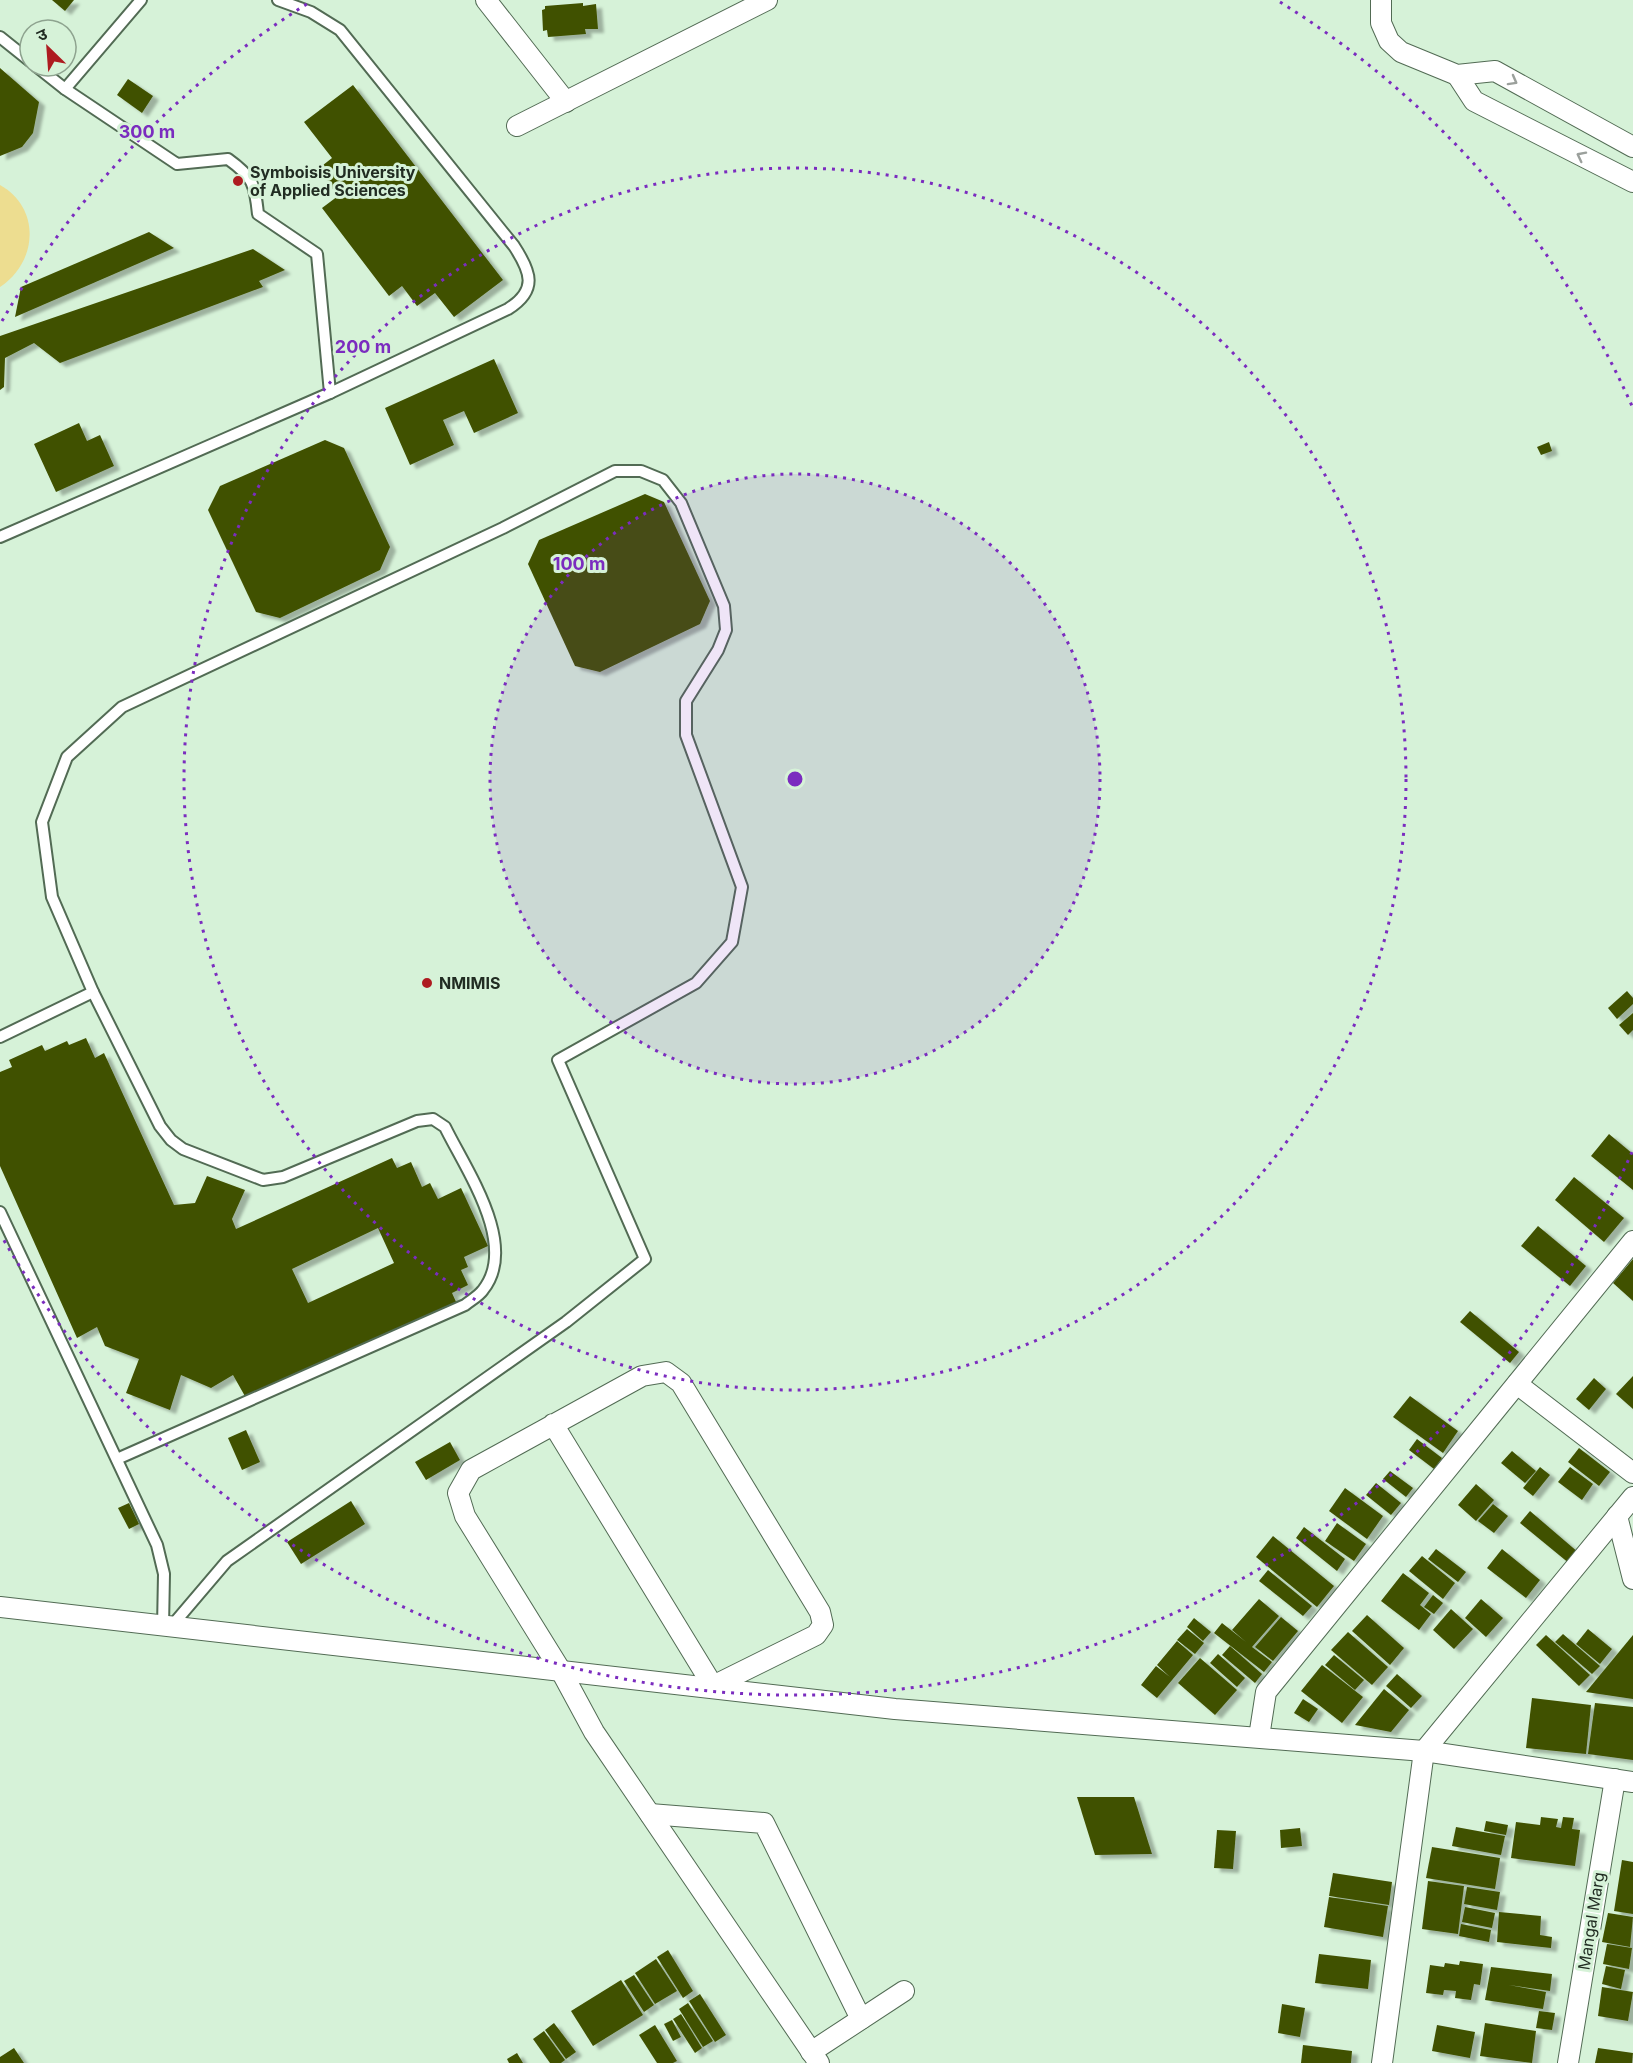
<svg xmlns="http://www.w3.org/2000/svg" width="1633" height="2063" font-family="Inter,'Noto Sans Devanagari',sans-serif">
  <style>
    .green { fill: #eddd90 }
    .building { fill: #405105; fill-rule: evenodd; filter: url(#shadow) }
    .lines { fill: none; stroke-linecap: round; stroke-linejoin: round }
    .lane-casing { stroke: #526b54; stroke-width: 14 }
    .street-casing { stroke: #526b54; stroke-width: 22 }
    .lane { stroke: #fff; stroke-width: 10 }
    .street { stroke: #fff; stroke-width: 20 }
    .oneway { stroke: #9ba09c }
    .ring { fill: none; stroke: #7b2cbf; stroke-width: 3; stroke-dasharray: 3 6 }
    .poi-dot { fill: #ae1b20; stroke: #d6f2d8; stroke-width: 2 }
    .labels { text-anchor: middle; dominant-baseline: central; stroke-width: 6; stroke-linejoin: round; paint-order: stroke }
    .poi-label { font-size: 16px; font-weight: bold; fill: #212c22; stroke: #d6f2d8; text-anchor: start }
    .street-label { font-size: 16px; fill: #212c22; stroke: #d6f2d8 }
    .centre { fill: #7b2cbf; stroke: #d6f2d8; stroke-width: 3 }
    .ring-label { font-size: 18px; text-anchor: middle; font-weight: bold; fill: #7b2cbf; stroke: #d6f2d8; stroke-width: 6; stroke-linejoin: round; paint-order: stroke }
  </style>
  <defs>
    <filter id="shadow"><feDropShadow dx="6" dy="4" stdDeviation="1.5" flood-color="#0004"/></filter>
  </defs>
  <rect width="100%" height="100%" fill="#d6f2d8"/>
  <path class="green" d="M0,185C41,208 38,262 0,287Z"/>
  <g class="building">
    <polygon points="52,0 74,0 65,11"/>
    <polygon points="583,3 583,6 596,4 598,29 585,29 586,34 548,37 547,30 543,31 542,10 545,9 545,6"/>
    <polygon points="0,68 39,102 33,133 22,147 0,156"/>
    <polygon points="128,79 153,96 142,113 117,95"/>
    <polygon points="353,85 503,280 454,317 435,293 417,306 402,286 389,296 322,208 338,196 318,169 332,158 304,122"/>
    <polygon points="149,232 174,248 15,317 21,287"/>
    <polygon points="253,249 285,270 259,281 263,287 60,363 34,343 5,358 4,387 0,390 0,336"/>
    <polygon points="494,359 518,413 474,433 464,411 443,420 454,445 410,465 385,408"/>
    <polygon points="79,423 87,441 100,435 114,466 56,492 34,444"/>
    <polygon points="325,440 344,448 390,547 380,570 280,618 256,612 208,510 220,486"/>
    <polygon points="1549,442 1552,451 1541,455 1537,447"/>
    <polygon points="645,494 664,502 710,601 700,624 600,672 575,666 528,564 539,540"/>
    <polygon points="1627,991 1633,998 1633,1004 1617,1019 1608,1008"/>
    <polygon points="1633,1013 1633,1030 1628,1035 1619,1025"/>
    <path d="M86,1038L95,1058L104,1053L174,1205L195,1203L207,1176L245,1190L232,1219L236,1229L392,1158L397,1168L411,1162L422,1187L430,1183L438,1199L461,1188L488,1246L464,1257L468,1267L461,1270L468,1285L452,1293L457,1304L246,1398L233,1375L211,1388L181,1375L170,1410L126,1393L139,1359L105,1346L97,1327L77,1338L0,1166V1072L12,1067L9,1060L42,1045L45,1051L67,1041L69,1045ZM378,1228L394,1263L308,1303L292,1269Z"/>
    <polygon points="1609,1134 1633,1154 1633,1190 1591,1156"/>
    <polygon points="1574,1177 1624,1218 1604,1242 1555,1200"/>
    <polygon points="1538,1226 1586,1266 1570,1286 1521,1246"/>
    <polygon points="1633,1259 1633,1301 1613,1283"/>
    <polygon points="1470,1311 1519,1352 1510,1363 1460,1322"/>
    <polygon points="1633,1376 1633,1409 1616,1394"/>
    <polygon points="1594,1378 1606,1389 1589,1410 1576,1399"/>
    <polygon points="1410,1396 1458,1431 1443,1453 1393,1417"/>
    <polygon points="246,1430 260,1462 242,1470 228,1438"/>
    <polygon points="1417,1439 1442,1458 1434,1469 1409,1450"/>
    <polygon points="450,1442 460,1460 426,1480 415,1462"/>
    <polygon points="1579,1448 1610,1472 1599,1486 1568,1462"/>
    <polygon points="1512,1451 1536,1471 1525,1483 1501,1463"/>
    <polygon points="1540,1467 1550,1475 1533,1496 1523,1488"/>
    <polygon points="1570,1467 1593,1484 1582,1500 1558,1482"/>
    <polygon points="1390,1471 1413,1488 1406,1497 1383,1479"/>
    <polygon points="1376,1483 1401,1503 1391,1515 1366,1495"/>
    <polygon points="1476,1484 1494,1500 1476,1521 1458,1505"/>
    <polygon points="1345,1488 1383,1516 1367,1539 1329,1511"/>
    <polygon points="351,1501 365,1524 301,1564 287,1542"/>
    <polygon points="129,1503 139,1524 129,1529 118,1508"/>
    <polygon points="1493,1504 1508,1516 1494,1533 1478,1521"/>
    <polygon points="1530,1511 1579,1553 1570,1564 1520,1523"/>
    <polygon points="1337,1523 1366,1544 1354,1561 1325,1541"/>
    <polygon points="1304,1527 1345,1559 1337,1571 1296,1538"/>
    <polygon points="1273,1536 1334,1586 1317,1607 1256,1557"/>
    <polygon points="1436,1549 1466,1572 1458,1582 1428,1559"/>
    <polygon points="1502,1549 1540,1580 1526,1598 1487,1568"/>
    <polygon points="1422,1556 1455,1583 1443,1599 1409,1571"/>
    <polygon points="1268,1570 1312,1606 1303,1616 1259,1581"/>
    <polygon points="1403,1573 1429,1593 1420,1605 1431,1614 1419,1630 1381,1601"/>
    <polygon points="1433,1595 1443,1603 1434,1614 1424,1607"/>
    <polygon points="1259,1599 1279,1616 1252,1647 1272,1662 1264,1672 1214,1633 1222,1623 1246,1642 1232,1630"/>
    <polygon points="1481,1599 1503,1618 1486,1637 1465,1618"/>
    <polygon points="1451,1609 1473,1629 1454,1649 1433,1630"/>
    <polygon points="1367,1615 1404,1648 1390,1665 1352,1631"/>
    <polygon points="1281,1617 1298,1631 1273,1661 1255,1647"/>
    <polygon points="1194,1618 1211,1632 1203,1641 1187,1627"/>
    <polygon points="1187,1629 1204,1643 1195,1654 1177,1640"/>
    <polygon points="1588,1629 1612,1649 1600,1664 1576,1644"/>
    <polygon points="1348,1632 1388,1667 1372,1685 1331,1650"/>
    <polygon points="1563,1634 1600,1666 1592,1674 1555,1642"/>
    <polygon points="1546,1635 1590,1675 1579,1686 1536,1645"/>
    <polygon points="1633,1635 1633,1699 1586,1692"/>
    <polygon points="1177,1641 1193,1655 1157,1698 1141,1685 1156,1666 1170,1677 1157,1665"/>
    <polygon points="1230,1646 1262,1674 1255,1683 1222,1655"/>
    <polygon points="1218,1654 1245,1678 1237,1687 1210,1663"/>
    <polygon points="1334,1655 1364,1680 1355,1690 1325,1665"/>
    <polygon points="1200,1658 1237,1690 1215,1715 1178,1683"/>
    <polygon points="1322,1665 1363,1697 1342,1723 1301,1691"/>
    <polygon points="1397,1674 1422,1696 1411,1708 1386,1686"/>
    <polygon points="1384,1689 1409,1710 1391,1732 1355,1725"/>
    <polygon points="1532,1698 1591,1705 1586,1754 1526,1748"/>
    <polygon points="1303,1699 1318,1709 1309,1722 1294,1713"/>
    <polygon points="1595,1703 1633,1707 1633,1760 1588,1754"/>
    <polygon points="1077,1797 1134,1797 1152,1854 1095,1855"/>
    <polygon points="1541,1817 1558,1819 1556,1827 1561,1828 1563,1817 1574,1818 1572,1829 1580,1830 1575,1866 1511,1858 1516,1822 1540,1825"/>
    <polygon points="1486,1821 1508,1825 1506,1835 1484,1831"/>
    <polygon points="1456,1827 1505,1836 1501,1855 1452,1846"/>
    <polygon points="1300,1828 1302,1846 1281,1848 1280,1830"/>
    <polygon points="1217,1830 1236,1831 1233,1869 1214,1868"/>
    <polygon points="1432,1847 1500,1858 1495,1889 1426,1878"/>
    <polygon points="1622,1860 1633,1862 1633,1914 1614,1911"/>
    <polygon points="1333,1873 1392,1882 1389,1905 1329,1896"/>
    <polygon points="1428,1881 1464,1886 1458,1934 1422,1929"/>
    <polygon points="1467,1887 1500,1892 1497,1910 1464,1904"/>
    <polygon points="1329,1897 1388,1906 1383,1937 1324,1927"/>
    <polygon points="1465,1907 1495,1913 1492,1928 1462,1922"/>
    <polygon points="1499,1912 1541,1916 1540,1935 1552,1937 1551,1948 1497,1942"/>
    <polygon points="1608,1913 1633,1917 1630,1947 1602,1942"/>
    <polygon points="1461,1924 1491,1930 1489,1942 1459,1936"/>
    <polygon points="1607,1944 1632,1948 1629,1969 1603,1964"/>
    <polygon points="668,1950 693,1991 683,1998 657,1957"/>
    <polygon points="1319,1954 1371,1960 1368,1989 1315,1983"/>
    <polygon points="656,1959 677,1991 655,2004 635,1973"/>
    <polygon points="1460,1961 1483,1964 1480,1985 1474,1984 1471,2000 1455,1998 1456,1991 1444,1990 1443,1995 1426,1993 1430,1965 1444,1967 1445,1963 1459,1965"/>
    <polygon points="1606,1966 1625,1970 1621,1989 1602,1984"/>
    <polygon points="1491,1967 1552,1974 1550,1991 1509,1985 1546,1992 1543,2009 1485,2000"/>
    <polygon points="634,1975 654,2005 644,2012 624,1981"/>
    <polygon points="621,1980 643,2015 593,2046 571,2011"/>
    <polygon points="1602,1987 1633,1992 1628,2021 1598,2016"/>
    <polygon points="700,1994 726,2035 715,2042 689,2001"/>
    <polygon points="688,2003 713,2041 703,2047 679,2009"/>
    <polygon points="1282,2004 1305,2008 1300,2037 1278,2033"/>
    <polygon points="1539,2011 1555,2013 1552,2030 1536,2028"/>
    <polygon points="681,2014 702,2048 695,2053 673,2019"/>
    <polygon points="672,2020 681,2037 673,2041 664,2024"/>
    <polygon points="554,2023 576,2052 566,2059 545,2030"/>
    <polygon points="1485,2023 1536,2031 1532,2063 1480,2056"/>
    <polygon points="655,2025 677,2061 673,2063 657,2063 639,2035"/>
    <polygon points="1437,2025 1475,2032 1470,2058 1432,2051"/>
    <polygon points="544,2031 565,2060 561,2063 550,2063 533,2039"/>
    <polygon points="1303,2045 1352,2051 1351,2063 1301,2063"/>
    <polygon points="14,2048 24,2063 0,2063 0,2057"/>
    <polygon points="1598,2048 1633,2053 1632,2063 1595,2063"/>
    <polygon points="517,2053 523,2063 509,2063 507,2059"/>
  </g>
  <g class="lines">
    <g class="lane-casing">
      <g id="lane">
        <path d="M278,0L311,12L340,30L514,246C531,272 538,290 508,309L330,393"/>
        <polyline points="0,37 30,61"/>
        <polyline points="65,89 141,0"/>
        <path d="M0,537L330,393L317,254L258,214C255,184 253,177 228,159L177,164L65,89L36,66"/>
        <polyline points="0,1037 93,992"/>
        <polyline points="0,1212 157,1545 164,1574 163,1627"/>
        <path d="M117,1459L465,1305C471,1300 479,1296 483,1290C519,1245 466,1170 445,1127L433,1119L417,1121L283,1177L263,1180L183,1149L171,1140L160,1126L93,992L52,897L42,822L67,757L122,707L503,528L615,471H641L663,480L681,503L724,606L726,630L718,650L686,701V735L742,887L732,942L696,983L558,1060L645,1259L566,1322L227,1561L170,1628"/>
      </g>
    </g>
    <g class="street-casing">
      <g id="street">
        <polyline points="486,0 566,102"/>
        <polyline points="1381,0 1381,23 1389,41 1401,52 1457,75 1495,71 1633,147"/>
        <polyline points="1457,75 1474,101 1633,182"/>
        <polyline points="517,126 767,0"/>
        <polyline points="1517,1384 1633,1473"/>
        <polyline points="553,1424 713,1686 816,1635 823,1625 820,1612 681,1383 666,1372 642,1376 471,1470 458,1493 465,1516 561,1671 594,1732 819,2063"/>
        <polyline points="1617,1516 1633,1579"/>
        <polyline points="0,1607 895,1709 1424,1751 1633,1782"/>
        <polyline points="1259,1737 1266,1692 1633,1241"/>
        <polyline points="650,1814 764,1823 861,2019"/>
        <polyline points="811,2052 904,1991"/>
        <polyline points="1382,2063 1424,1751 1633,1497"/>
        <polyline points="1568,2063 1615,1779"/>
      </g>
    </g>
    <use href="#lane" class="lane"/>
    <use href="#street" class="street"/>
  </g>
  <defs><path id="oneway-chevron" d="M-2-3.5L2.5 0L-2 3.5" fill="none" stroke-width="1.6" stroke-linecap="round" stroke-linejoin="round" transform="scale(1.5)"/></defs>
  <g class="oneway">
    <use href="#oneway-chevron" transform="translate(1513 81) rotate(29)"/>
    <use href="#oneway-chevron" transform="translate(1581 156) rotate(-153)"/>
  </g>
  <circle cx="795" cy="779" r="305" fill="#7b2cbf" fill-opacity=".12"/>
  <g class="ring">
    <circle cx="795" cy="779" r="305"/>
    <circle cx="795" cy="779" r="611"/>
    <path d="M1632 1152A916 916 0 0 1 2 1237M2 321A916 916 0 0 1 310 2M1280 2A916 916 0 0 1 1632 406"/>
  </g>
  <g class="poi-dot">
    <circle cx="238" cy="181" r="6"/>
    <circle cx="427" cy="983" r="6"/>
  </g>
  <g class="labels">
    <g class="poi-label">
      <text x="250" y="172">Symboisis University<tspan x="250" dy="18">of Applied Sciences</tspan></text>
      <text x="439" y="983">NMIMIS</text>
    </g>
    <g class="street-label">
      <text transform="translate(1591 1921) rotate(-81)">Mangal Marg</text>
    </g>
  </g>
  <circle cx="795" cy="779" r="9" class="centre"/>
  <g class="ring-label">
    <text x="147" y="138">300 m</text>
    <text x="363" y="353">200 m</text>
    <text x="579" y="570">100 m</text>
  </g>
  <g transform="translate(48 48) rotate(335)"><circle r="28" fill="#d6f2d8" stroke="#8ea38f" stroke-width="1.5"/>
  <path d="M0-4.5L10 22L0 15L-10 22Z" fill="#ae1b20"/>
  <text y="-9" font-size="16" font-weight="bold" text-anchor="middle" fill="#212c22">उ</text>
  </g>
</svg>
